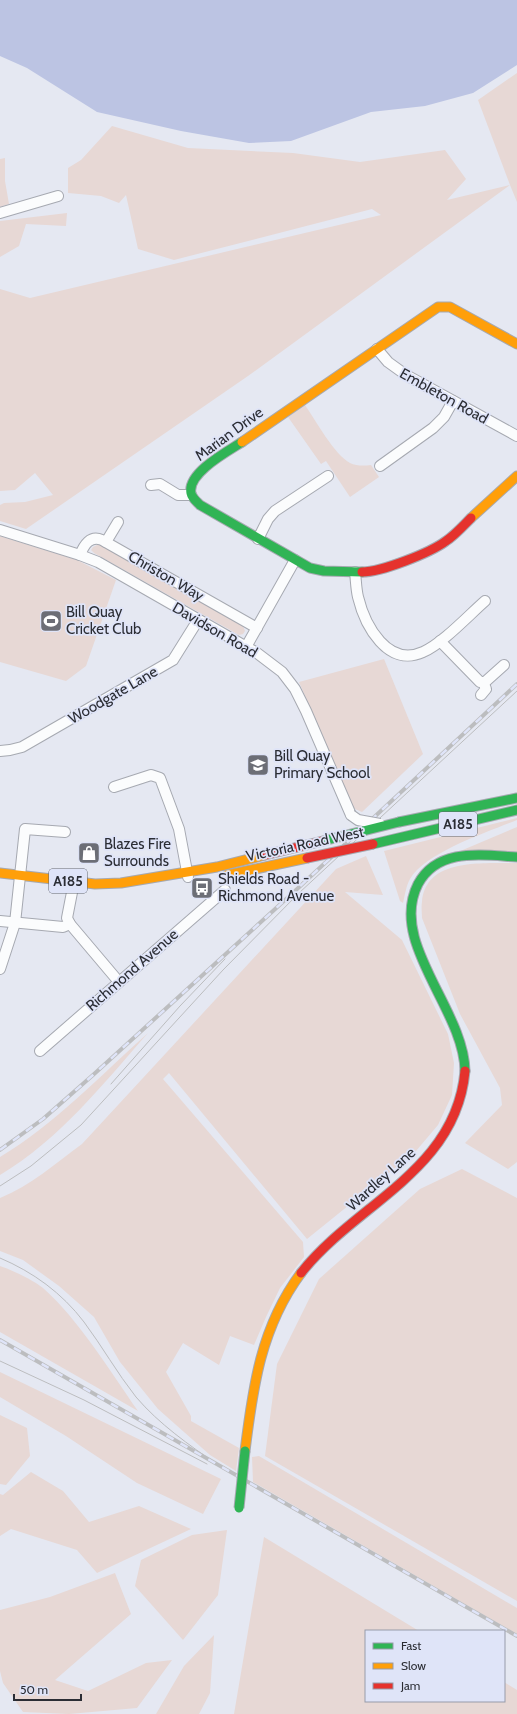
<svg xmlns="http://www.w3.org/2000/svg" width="517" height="1714" font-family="Cabin,sans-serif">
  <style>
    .green { fill: #e7d8d5 }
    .water { fill: #bcc4e3 }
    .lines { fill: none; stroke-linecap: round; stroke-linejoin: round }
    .street-casing { stroke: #a6a9b1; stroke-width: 12 }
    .fast-casing { stroke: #a6a9b1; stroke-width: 11 }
    .slow-casing { stroke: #a6a9b1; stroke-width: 11 }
    .jam-casing { stroke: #a6a9b1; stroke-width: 11 }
    .street { stroke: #fbfcfd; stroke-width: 10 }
    .fast { stroke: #30b455; stroke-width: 9 }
    .slow { stroke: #ff9f0a; stroke-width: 9 }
    .jam { stroke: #e5322d; stroke-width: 9 }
    .tram { stroke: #bcbdbf; stroke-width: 1 }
    .rail-casing { stroke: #bcbdbf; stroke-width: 4 }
    .rail { stroke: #dfe4f8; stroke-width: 2.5; stroke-dasharray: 8; stroke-linecap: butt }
    .street-bridge-casing { stroke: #a6a9b1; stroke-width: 12; stroke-linecap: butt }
    .fast-bridge-casing { stroke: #a6a9b1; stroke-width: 11; stroke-linecap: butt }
    .jam-bridge-casing { stroke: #a6a9b1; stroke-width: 11; stroke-linecap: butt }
    .street-bridge { stroke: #fbfcfd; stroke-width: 10 }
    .fast-bridge { stroke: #30b455; stroke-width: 9 }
    .jam-bridge { stroke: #e5322d; stroke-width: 9 }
    .labels { text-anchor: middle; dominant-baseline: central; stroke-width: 3.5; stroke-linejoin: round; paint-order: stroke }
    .shield { fill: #dfe4f8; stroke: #61646f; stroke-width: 1 }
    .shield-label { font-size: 14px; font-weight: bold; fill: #2b2d34 }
    .street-label { font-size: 15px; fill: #2b2d34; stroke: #dfe4f8 }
    .poi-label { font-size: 15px; fill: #2b2d34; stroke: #dfe4f8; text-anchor: start }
  </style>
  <rect width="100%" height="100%" fill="#e5e8f2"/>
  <g class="green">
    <polygon points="517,73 517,202 510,185 248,376 26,529 0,521 0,505 4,503 25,502 53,495 35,473 15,490 0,491 0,289 30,298 381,215 372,209 174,260 138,249 126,195 119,203 101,196 68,193 68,168 81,160 112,126 188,148 293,153 360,162 445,150 466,179 447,200 510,185 478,100"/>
    <polygon points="5,158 5,181 9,204 0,207 0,159"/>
    <polygon points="67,213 66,226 26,224 19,246 0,257 0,221"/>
    <path d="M305,405C316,421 334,454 350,463C356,466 364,466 371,465L379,477L350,497L326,461L321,464L288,417Z"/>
    <polygon points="0,536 77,560 116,580 86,666 66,681 0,662"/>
    <polygon points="97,545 102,545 243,626 245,631 243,634 239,635 94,553 91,550 93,547"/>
    <polygon points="384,659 423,754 362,812 355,809 351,804 299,682"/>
    <path d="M517,818V820C488,832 426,852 410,879C406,886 405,895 403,903L400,901L384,851Z"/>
    <polygon points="517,827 517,853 458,852"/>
    <path d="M366,856L383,895L345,892L402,940L448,1034L454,1063L452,1095L438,1125L416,1151L307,1239L169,1073L163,1079L303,1242L304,1257L280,1288L266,1317L254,1345L230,1336L219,1365L183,1343L166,1372L191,1416V1421L239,1448L236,1471L210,1455L158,1409L120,1362L94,1317L59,1286L23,1260L0,1251V1198C30,1186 56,1163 82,1144L336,869Z"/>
    <path d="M517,863V1162L508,1169L465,1143L502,1105L500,1088L460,1014L422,918C422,913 421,907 422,902C426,857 484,864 517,863Z"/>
    <path d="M148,1033C103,1084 60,1139 0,1175V1157C54,1125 101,1075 148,1033Z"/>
    <polygon points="462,1169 517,1198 517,1601 265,1456 277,1364 319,1279 420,1189"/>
    <path d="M0,1266C12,1270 33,1280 43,1288C79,1320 110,1371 138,1411L0,1332Z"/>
    <polygon points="0,1372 221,1479 203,1514 137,1483 66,1436 0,1397"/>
    <polygon points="0,1415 27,1428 30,1456 6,1485 0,1484"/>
    <polygon points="259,1456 517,1608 517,1634 253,1482 252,1457"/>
    <polygon points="31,1472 63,1491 89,1522 139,1506 191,1529 97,1573 77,1550 11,1529 0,1536 0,1494 3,1495"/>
    <polygon points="227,1530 218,1595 183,1640 135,1586 141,1560 192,1535"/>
    <polygon points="264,1537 419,1631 366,1631 366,1701 504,1701 504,1682 517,1690 517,1714 234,1714"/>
    <polygon points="115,1573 131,1614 55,1680 88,1691 146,1663 172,1660 137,1708 69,1714 23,1712 3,1683 0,1671 0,1610 50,1597"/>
    <polygon points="214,1635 210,1693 199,1714 156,1714 184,1666"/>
  </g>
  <polygon class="water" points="0,0 517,0 517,65 473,93 425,106 371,112 291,141 249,143 181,131 97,112 27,68 0,56"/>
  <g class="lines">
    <g class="street-casing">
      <g id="street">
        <polyline points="0,213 58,196"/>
        <polyline points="377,349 388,362 406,375 517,436"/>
        <polyline points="380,466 433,428 444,417 453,401"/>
        <polyline points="151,485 160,484 178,495 191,495"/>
        <polyline points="0,530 80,555 98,562 257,653 282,672 295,689 306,711 351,815"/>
        <polyline points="258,539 268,519 275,511 328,476"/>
        <polyline points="106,542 118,522"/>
        <path d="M80,555C84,545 90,535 102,540L257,628"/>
        <path d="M355,572C356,580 356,589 358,597C365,626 388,668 423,652C442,644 469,615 485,601"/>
        <polyline points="440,641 480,682 485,682 504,665"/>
        <polyline points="246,647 295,560"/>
        <polyline points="481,695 486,689 483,682"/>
        <polyline points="0,751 10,750 22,747 173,660 198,620"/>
        <polyline points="114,787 151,775 160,778 179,829 188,877"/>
        <polyline points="74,882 67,918 70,924 119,982"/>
        <polyline points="0,921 63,927 70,924"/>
        <polyline points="0,969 15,923 25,829 65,832"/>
        <polyline points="40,1051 225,890"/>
      </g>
    </g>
    <g class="fast-casing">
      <g id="fast">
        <path d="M242,442C228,451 187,473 191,493C192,498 196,501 200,505L310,568L324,571L362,572"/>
        <polyline points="399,822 517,798"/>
        <polyline points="373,844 517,810"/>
        <path d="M465,1071C464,1009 388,943 418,884C438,847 482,855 517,857"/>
      </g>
    </g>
    <g class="slow-casing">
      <g id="slow">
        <polyline points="242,442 438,307 450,307 517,344"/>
        <polyline points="471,518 517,476"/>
        <polyline points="0,873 95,884 121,883 217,867 265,855"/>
        <polyline points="227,875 307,858"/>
        <path d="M245,1451C253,1386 261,1327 301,1273"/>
      </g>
    </g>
    <g class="jam-casing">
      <g id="jam">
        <path d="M362,572C381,572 430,553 446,541C455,535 463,526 471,518"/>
        <polyline points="265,855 327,840"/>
        <path d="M301,1273C356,1203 456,1171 465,1071"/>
      </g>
    </g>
    <use href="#street" class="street"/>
    <use href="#fast" class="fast"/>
    <use href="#slow" class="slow"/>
    <use href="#jam" class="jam"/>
    <g class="tram">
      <polyline points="111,1084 180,1006 225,959"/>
      <polyline points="0,1186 31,1166 81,1125 223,970 299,893 517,691"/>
      <path d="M0,1258C33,1272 62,1293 84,1322C102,1346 117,1373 136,1397C159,1424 189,1445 218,1465"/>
      <polyline points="0,1361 84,1400 207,1464"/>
    </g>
    <g class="rail-casing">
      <g id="rail">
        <polyline points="0,1150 43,1119 93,1075 296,890 517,684"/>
        <polyline points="0,1340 517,1636"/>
      </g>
    </g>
    <use href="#rail" class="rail"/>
    <g class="street-bridge-casing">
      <polyline id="street-bridge" points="351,815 358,820 380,824"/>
    </g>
    <g class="fast-bridge-casing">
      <g id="fast-bridge">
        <polyline points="327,840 399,822"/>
        <polyline points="239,1508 245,1451"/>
      </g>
    </g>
    <g class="jam-bridge-casing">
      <polyline id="jam-bridge" points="307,858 373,844"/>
    </g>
    <use href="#street-bridge" class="street-bridge"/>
    <use href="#fast-bridge" class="fast-bridge"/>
    <use href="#jam-bridge" class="jam-bridge"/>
  </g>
  <defs>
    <g id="stadium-square" transform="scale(1.15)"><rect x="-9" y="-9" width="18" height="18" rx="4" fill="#6c6e76" stroke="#dfe4f8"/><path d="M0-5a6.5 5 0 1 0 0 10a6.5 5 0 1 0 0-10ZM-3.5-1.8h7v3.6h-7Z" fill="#fff"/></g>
    <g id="school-square" transform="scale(1.15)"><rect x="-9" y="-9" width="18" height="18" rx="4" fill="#6c6e76" stroke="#dfe4f8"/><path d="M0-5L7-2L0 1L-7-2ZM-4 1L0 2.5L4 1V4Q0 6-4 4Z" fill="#fff"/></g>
    <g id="shop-square" transform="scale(1.15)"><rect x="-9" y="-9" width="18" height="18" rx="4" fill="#6c6e76" stroke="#dfe4f8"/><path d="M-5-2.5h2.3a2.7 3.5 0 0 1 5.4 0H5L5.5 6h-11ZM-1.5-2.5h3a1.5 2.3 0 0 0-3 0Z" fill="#fff"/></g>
    <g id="bus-square" transform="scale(1.15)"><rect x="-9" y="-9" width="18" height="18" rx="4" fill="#6c6e76" stroke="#dfe4f8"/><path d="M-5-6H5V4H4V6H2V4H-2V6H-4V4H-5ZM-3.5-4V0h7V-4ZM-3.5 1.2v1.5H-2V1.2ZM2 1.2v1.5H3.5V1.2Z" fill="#fff"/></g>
  </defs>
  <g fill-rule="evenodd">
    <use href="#stadium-square" x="51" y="621"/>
    <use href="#school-square" x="258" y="765"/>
    <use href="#shop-square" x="89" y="853"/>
    <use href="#bus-square" x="202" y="888"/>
  </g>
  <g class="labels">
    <g class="shield">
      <rect x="439" y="812" width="38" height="24" rx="3"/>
      <rect x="49" y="869" width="38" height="24" rx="3"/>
    </g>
    <g class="shield-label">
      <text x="458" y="824">A185</text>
      <text x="68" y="881">A185</text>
    </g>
    <g class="street-label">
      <text transform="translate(444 396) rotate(29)">Embleton Road</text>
      <text transform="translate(229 434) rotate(-36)">Marian Drive</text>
      <text transform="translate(166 576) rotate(30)">Christon Way</text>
      <text transform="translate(215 630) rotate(30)">Davidson Road</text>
      <text transform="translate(113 695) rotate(-30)">Woodgate Lane</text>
      <text transform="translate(305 844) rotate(-12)">Victoria Road West</text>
      <text transform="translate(132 970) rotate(-41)">Richmond Avenue</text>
      <text transform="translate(381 1179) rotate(-42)">Wardley Lane</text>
    </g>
    <g class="poi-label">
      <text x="66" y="612">Bill Quay<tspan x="66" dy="17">Cricket Club</tspan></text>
      <text x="274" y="756">Bill Quay<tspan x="274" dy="17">Primary School</tspan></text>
      <text x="104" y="844">Blazes Fire<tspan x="104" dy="17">Surrounds</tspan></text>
      <text x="218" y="879">Shields Road -<tspan x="218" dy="17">Richmond Avenue</tspan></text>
    </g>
  </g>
  <rect x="365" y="1630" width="140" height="72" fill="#dfe4f8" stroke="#979baa"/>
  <rect x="373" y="1643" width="20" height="6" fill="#30b455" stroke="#979baa"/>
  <text x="401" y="1650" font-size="12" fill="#2b2d34">Fast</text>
  <rect x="373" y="1663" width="20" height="6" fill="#ff9f0a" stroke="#979baa"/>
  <text x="401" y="1670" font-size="12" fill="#2b2d34">Slow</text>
  <rect x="373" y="1683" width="20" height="6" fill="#e5322d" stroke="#979baa"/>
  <text x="401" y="1690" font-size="12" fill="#2b2d34">Jam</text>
  <path d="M14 1694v6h67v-6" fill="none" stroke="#2b2d34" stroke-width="2"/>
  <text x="20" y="1694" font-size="12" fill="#2b2d34" stroke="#dfe4f8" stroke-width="3" paint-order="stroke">50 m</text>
</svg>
